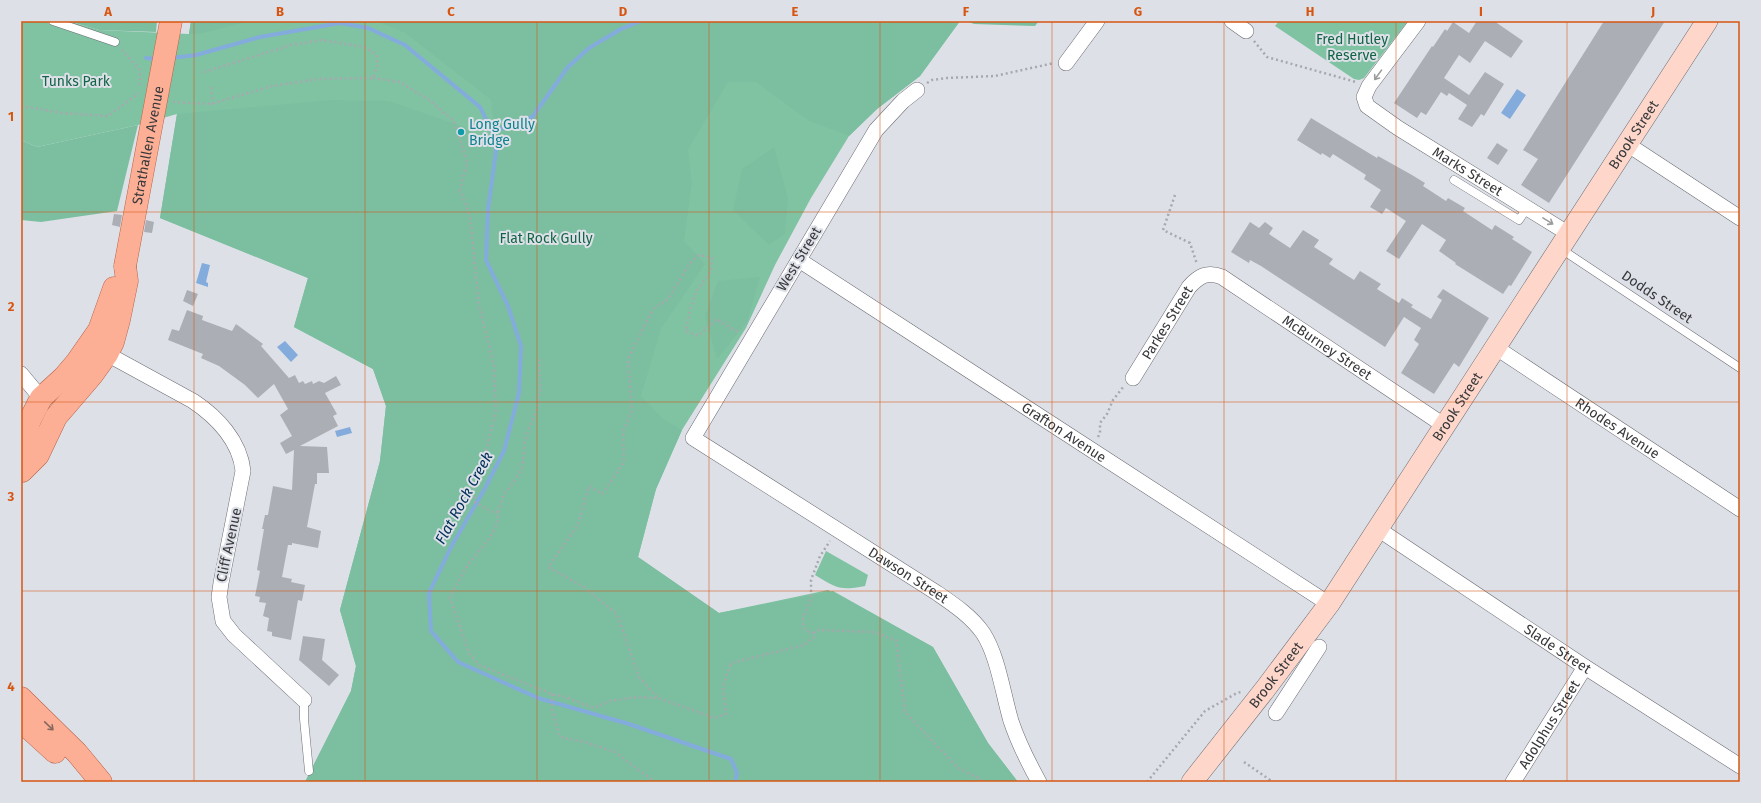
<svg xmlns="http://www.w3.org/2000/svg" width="1761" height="803" font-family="'Fira Sans',sans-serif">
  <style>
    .green { fill: #80c3a3 }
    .forest { fill: #7cbfa0 }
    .water { fill: #83acdc }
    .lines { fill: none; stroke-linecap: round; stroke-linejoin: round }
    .stream { stroke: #83acdc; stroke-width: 4 }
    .building { fill: #acaeb5 }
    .lane-casing { stroke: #6b6d74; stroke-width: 9 }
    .street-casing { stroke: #6b6d74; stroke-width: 16 }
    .secondary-casing { stroke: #6b6d74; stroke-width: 22 }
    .primary-casing { stroke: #b66247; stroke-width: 23 }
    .path { stroke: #a7a8af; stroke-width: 2.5; stroke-dasharray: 2 3; stroke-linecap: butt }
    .lane { stroke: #fff; stroke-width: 8 }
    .street { stroke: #fff; stroke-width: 15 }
    .secondary { stroke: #fed7ca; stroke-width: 21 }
    .primary { stroke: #fdaf95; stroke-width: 22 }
    .primary-bridge-casing { stroke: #b66247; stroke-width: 23; stroke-linecap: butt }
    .primary-bridge { stroke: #fdaf95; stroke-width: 22 }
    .oneway { stroke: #9b9c9d }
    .oneway2 { stroke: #86685f }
    .grid { fill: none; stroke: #d65611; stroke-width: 1; stroke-opacity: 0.55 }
    .culture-dot { fill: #0f9aa8; stroke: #dee0e8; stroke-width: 1.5 }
    .labels { text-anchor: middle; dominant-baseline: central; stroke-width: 4; stroke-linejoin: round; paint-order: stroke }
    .park-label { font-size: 14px; fill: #126446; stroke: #dee0e8 }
    .culture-label { font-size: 14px; fill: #0d838f; stroke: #dee0e8; text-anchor: start }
    .street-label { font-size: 14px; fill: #37383b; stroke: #dee0e8 }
    .water-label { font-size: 15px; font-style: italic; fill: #012e59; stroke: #dee0e8 }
    .neatline { fill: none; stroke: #d65611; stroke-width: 1.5 }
    .grid-label { font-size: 13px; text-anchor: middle; font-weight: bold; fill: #d65611 }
  </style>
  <rect width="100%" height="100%" fill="#dee0e8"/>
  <g class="green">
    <polygon points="21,21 68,21 99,30 189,34 191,21 960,21 920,76 877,109 849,136 811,198 775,265 746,328 682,430 656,489 638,557 719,613 828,590 933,647 988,743 1018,782 305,782 351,691 356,666 340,610 380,461 386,406 373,369 294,327 308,278 160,218 177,114 138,125 37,147 21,140"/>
    <polygon points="1279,21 1408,21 1364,78 1359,80 1354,79 1275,26"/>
    <path d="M826,551L868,575L865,586C839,591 837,588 815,575Z"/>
  </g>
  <g class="forest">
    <polygon points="68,21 157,21 156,32 99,30"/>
    <polygon points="191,21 251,21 200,34 189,34"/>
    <polygon points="376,21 960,21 920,76 877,109 849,136 809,121 756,82 728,82 688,150 692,183 684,241 705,264 661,329 641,396 663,419 682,430 656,489 638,557 719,613 833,591 933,647 988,743 1018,782 305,782 351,691 356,666 340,610 380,461 386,406 373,369 294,327 308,278 160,218 177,114 332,100 389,101 464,127 496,150 491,100 405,33"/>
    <polygon points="967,21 1039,21 1035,26 974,24"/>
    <polygon points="138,125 117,211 41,222 21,220 21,140 37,147"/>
    <polygon points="774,147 788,198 785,234 769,245 733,210 742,169"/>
    <polygon points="760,277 747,322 717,359 705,316 718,281"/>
  </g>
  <g class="water">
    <polygon points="1517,89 1526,95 1510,119 1501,113"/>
    <polygon points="202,263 210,265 206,282 208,283 208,287 196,283"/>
    <polygon points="285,341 298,355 291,362 277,347"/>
    <polygon points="350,427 352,433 337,437 335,431"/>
  </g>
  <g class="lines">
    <g class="stream">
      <polyline points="146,58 157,59"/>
      <polyline points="171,58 196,55 260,37 340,23 368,28 405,45 480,107 493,134 496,151 488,209 486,260 508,306 521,346 519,393 504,451 485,488 451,547 429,593 431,631 458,662 538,698 629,724 731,759 737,773 735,782"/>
      <polyline points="491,129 516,127 533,116 568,67 589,48 621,29 641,21"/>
    </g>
  </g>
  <g class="building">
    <polygon points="1477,21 1494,21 1523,41 1511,58 1485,41 1470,63 1459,55 1444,78 1469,95 1485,72 1504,84 1484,116 1481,114 1472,127 1458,119 1467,105 1449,93 1447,96 1441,92 1426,115 1421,112 1417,118 1394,103 1432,46 1433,47 1445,29 1447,31 1453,22 1469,33"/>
    <polygon points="1604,21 1665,21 1549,203 1521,185 1538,159 1523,150"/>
    <polygon points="1311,118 1377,158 1378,156 1412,175 1425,183 1423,186 1446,201 1448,198 1465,208 1463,211 1492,230 1495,225 1514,237 1512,239 1532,252 1511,286 1509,285 1503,294 1455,264 1456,263 1439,251 1446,240 1422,224 1399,259 1386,251 1406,221 1386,208 1382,214 1370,207 1381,190 1364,179 1366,175 1333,154 1330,158 1322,153 1321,155 1297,140"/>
    <polygon points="1497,143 1508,150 1498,165 1487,158"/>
    <polygon points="114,214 122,215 120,227 112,225"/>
    <polygon points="146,220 154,222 152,233 144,232"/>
    <polygon points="1250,222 1259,228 1265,222 1273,228 1269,234 1290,248 1303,230 1319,240 1314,247 1333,259 1329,264 1354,280 1360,271 1381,284 1377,289 1399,303 1402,298 1413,305 1411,307 1431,319 1442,300 1437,297 1443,289 1489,318 1459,367 1454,363 1434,394 1401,373 1419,344 1414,340 1421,328 1404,317 1385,347 1261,266 1250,260 1249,263 1231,252"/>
    <polygon points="187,290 198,294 193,306 183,301"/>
    <polygon points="187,310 203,316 202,320 232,331 236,324 263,344 261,346 289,378 295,375 299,383 303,381 305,384 312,381 313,384 319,381 324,383 336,376 341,385 325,393 337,414 333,416 338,426 300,446 327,447 329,473 317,473 317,484 315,484 307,527 321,531 318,548 292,543 292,545 288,545 282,577 292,579 291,582 305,585 302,601 298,600 291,640 272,636 272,632 267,631 269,618 263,616 266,603 259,602 260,597 255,596 260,571 257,570 264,529 262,529 265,515 268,515 273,486 292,490 294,450 286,454 280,443 292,436 280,415 288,409 274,384 258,398 245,385 219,366 201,358 203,354 168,340 172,329 179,331"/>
    <polygon points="303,636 325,639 322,660 339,675 329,686 299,660"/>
  </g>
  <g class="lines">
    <g class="lane-casing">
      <g id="lane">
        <polyline points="53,21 115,42"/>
        <polyline points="1454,180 1519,220 1527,208"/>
        <polyline points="1561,249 1740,368"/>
        <polyline points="304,700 304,719 309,771"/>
      </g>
    </g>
    <g class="street-casing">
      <g id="street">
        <polyline points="1232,21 1246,31"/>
        <path id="s1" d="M1418,21L1369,86L1364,97L1367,106L1398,128L1569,234"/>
        <polyline points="1066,63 1097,21"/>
        <path id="s2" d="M917,90L903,101L876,130L693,438L937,593C953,604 971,616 983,633C998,656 1003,694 1011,721C1018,742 1028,762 1039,782"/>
        <polyline points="1627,144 1740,218"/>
        <path id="s3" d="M799,260L1329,604"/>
        <path id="s4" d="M1495,347L1740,509"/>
        <path d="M107,354L193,401C217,417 240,441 243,471L221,583L219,597L223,621L234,635L304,700"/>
        <polyline points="21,374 41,398"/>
        <path id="s5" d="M1133,378L1189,287C1199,276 1207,271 1222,277L1445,426"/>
        <path id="s6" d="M1378,529L1585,667L1740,766"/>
        <polyline points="1276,713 1319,647"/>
        <path id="s7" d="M1513,782L1585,667"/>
      </g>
    </g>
    <g class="secondary-casing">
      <g id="secondary">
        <path id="s8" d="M1192,782L1266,688L1329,604L1707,21"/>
      </g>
    </g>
    <g class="primary-casing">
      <g id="primary">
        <polyline points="21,448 30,420 41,398 64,377 76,363 99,330 114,288"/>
        <polyline points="22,471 38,455 56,417 92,375 107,354 113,342 119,320 127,281 125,266"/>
        <polyline points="21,698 77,753 101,782"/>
        <polyline points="21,721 55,752"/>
      </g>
    </g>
    <g class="path">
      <polyline points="1254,41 1267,57 1356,82"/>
      <polyline points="122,50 140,70 140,85"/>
      <path d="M373,78L400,82L429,100L454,121L467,162L460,190L470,216L479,305L494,366L496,411L485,454L473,489L475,502L492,512H498C499,534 479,549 468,565C461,575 456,586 450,597L469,653L479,665L552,694L565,697L594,708L610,701L637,697L658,698L715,718L726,714L723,686L731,663L804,645L814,637V633L817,630L873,632L896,640L905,712L957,767L985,782"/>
      <polyline points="927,83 932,80 947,78 995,76 1054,63"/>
      <polyline points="211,87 213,104"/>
      <polyline points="173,102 211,104 272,86 318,79 373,78 378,65 376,54 364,47 322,40 291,45 201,73"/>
      <polyline points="21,106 62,113 108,116 139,93"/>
      <polyline points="1175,195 1163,230 1190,243 1197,264"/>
      <polyline points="1098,437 1100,433 1100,423 1107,414 1113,400 1124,386"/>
      <polyline points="498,512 504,494 514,482 522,468 525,442 529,428 536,412 540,390 539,357"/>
      <polyline points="814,633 806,631 803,627 803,618 811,598 811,580 820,556 830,541"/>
      <polyline points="552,694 552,709 560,737 585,742 615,752 655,782"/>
      <polyline points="657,697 639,677 617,614 584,587 548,567 578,525 589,486 602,494 624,462 623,431 632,411 628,359 653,309 668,299 690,263 699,255 712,258 711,271 696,292 690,310 686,331 698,336 717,319 739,333"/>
      <polyline points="1244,762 1273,782"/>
      <polyline points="1147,782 1205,711 1237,693 1241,692"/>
    </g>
    <use href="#lane" class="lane"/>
    <use href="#street" class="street"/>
    <use href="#secondary" class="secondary"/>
    <use href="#primary" class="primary"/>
    <g class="primary-bridge-casing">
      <g id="primary-bridge">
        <path id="s9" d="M125,266L171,21"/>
      </g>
    </g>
    <use href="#primary-bridge" class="primary-bridge"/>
  </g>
  <defs><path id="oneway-shaft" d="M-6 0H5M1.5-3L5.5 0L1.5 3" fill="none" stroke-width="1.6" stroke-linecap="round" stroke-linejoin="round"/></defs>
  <g class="oneway">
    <use href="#oneway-shaft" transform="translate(1378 75) rotate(126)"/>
    <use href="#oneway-shaft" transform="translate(1548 221) rotate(32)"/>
  </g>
  <use class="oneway2" href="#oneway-shaft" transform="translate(49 726) rotate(44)"/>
  <path class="grid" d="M194,21V782M365,21V782M537,21V782M709,21V782M880,21V782M1052,21V782M1224,21V782M1396,21V782M1567,21V782M21,212H1740M21,402H1740M21,591H1740"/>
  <circle class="culture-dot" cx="461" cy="132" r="4"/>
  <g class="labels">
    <g class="park-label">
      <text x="1352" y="39">Fred Hutley<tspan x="1352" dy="16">Reserve</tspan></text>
      <text x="76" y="81">Tunks Park</text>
      <text x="546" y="238">Flat Rock Gully</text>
    </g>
    <g class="culture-label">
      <text x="469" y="124">Long Gully<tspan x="469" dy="16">Bridge</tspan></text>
    </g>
    <g class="street-label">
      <text stroke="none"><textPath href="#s8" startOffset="784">Brook Street</textPath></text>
      <text stroke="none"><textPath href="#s9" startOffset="123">Strathallen Avenue</textPath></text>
      <text stroke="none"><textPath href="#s1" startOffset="223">Marks Street</textPath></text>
      <text transform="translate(799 259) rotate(-59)">West Street</text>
      <text transform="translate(1657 297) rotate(34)">Dodds Street</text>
      <text stroke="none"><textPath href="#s5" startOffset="65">Parkes Street</textPath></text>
      <text stroke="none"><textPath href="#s5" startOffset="271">McBurney Street</textPath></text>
      <text stroke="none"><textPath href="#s8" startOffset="460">Brook Street</textPath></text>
      <text stroke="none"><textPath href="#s4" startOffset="147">Rhodes Avenue</textPath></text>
      <text stroke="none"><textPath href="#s3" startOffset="316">Grafton Avenue</textPath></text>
      <text transform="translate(229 545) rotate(-78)">Cliff Avenue</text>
      <text stroke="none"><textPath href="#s2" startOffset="671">Dawson Street</textPath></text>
      <text stroke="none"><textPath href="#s6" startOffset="216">Slade Street</textPath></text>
      <text stroke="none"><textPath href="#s8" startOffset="136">Brook Street</textPath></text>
      <text stroke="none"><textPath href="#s7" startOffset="68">Adolphus Street</textPath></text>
    </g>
    <g class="water-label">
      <text transform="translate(464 498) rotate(-61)">Flat Rock Creek</text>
    </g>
  </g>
  <rect width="1761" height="803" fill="none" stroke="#dee0e8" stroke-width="44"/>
  <rect x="22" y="22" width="1717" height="759" class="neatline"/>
  <g class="grid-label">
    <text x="108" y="16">A</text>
    <text x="280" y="16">B</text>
    <text x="451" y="16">C</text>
    <text x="623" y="16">D</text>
    <text x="795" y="16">E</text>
    <text x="966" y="16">F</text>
    <text x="1138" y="16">G</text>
    <text x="1310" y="16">H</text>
    <text x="1481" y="16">I</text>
    <text x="1653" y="16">J</text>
    <text x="11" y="121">1</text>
    <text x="11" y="311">2</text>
    <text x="11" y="501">3</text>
    <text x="11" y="691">4</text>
  </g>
</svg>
